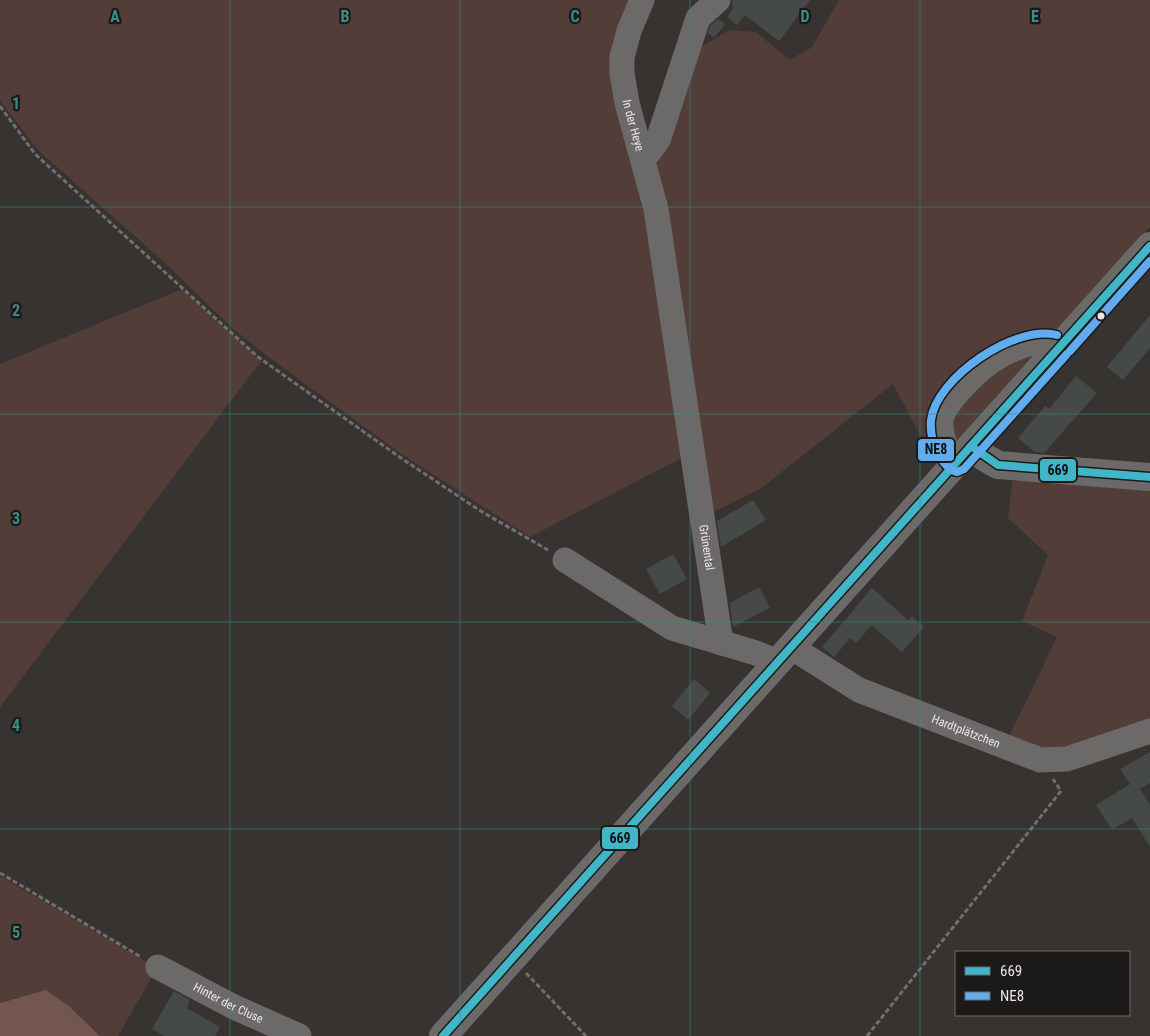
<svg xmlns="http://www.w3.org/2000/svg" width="1150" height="1036" font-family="'Roboto Condensed',sans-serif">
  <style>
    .green { fill: #533d38 }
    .forest { fill: #73564e }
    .building { fill: #454a48 }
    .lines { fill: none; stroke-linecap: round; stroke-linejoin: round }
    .path { stroke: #706e6e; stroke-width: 3; stroke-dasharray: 5 2.5; stroke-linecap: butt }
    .minor { stroke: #6c6a68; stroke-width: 25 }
    .major { stroke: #6c6a69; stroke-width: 28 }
    .bus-1-casing { stroke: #1c1a19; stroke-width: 11 }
    .bus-2-casing { stroke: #1c1a19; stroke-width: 11 }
    .bus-1 { stroke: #40b6c8; stroke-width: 8 }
    .bus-2 { stroke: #60acee; stroke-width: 8 }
    .grid { fill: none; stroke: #3b8c86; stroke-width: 1; stroke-opacity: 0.55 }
    .bus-dot { fill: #e9e6e5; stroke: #1c1a19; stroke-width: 2 }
    .labels { text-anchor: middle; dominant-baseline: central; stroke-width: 4.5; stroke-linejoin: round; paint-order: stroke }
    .street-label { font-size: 12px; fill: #e9e6e5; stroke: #1c1a19 }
    .grid-label { font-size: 16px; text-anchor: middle; font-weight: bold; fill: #3b8c86; stroke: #1c1a19; stroke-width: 4.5; stroke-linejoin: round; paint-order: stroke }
    .line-badge { stroke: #1c1a19; stroke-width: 2 }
    .pale-badge-label { font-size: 14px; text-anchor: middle; font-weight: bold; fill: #111 }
  </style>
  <rect width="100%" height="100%" fill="#363331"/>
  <g class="green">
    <polygon points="0,0 637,0 625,33 687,455 530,537 400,453 266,355 232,328 165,263 39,151 0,101"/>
    <path d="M839,0H1150V227L1055,332C1044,333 1031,332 1021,334C984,344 929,382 932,425C933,434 936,443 938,452L932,457L893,384L760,489L703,517L655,171L692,53L729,30L756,32L790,60L812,47Z"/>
    <polygon points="182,289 261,361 0,707 0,364"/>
    <polygon points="1025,351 1038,357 959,444 952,441 954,404"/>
    <polygon points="1013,475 1150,487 1150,723 1061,754 1006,743 1057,637 1022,621 1048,555 1008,518"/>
    <polygon points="0,876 157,968 118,1036 100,1036 70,1007 19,997 0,1003"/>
  </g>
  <polygon class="forest" points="46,990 70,1007 100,1036 0,1036 0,1003"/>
  <g class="building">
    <polygon points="732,0 810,0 779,41 745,15 737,25 727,17 734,7 732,5"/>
    <polygon points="718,19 725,24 714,38 708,33 710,26"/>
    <polygon points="1150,315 1150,348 1123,380 1107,367"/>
    <polygon points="1076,376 1097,393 1044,453 1035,452 1018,438 1045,406 1049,409"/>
    <polygon points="753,500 766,520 721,547 717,521"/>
    <polygon points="673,554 687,579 660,594 646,569"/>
    <polygon points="759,587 770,608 733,627 730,603"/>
    <polygon points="872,588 908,620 912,616 924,627 902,652 872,625 856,643 850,638 834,657 822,647"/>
    <polygon points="694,679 710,693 688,720 672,706"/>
    <polygon points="1150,752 1150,783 1140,789 1150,805 1150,847 1132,818 1112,830 1096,805 1130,784 1120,769"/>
    <polygon points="174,991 190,1000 187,1008 220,1027 215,1036 164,1036 152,1029"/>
  </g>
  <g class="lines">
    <g class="path">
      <polyline points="0,106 35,154 258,357 398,456 479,510 548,550"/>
      <polyline points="0,873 141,957"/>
      <polyline points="526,973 586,1036"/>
      <polyline points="867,1036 1061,791 1053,779"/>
    </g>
    <g class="minor">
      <path id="s1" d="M642,0L629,31L622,57V73L627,103L656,209L721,643"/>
      <polyline points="643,160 658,140 698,18 718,0"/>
      <path d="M957,462C946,451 940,437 941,421C942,404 978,370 992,361C1005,352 1023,344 1038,342C1045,341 1054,344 1061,346"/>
      <polyline points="565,560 672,628 756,653 778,662"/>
      <path id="s2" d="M791,647L859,690L1040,760L1067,759L1150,731"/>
      <path id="s3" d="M158,967L234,1007L299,1036"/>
    </g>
    <g class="major">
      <polyline points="971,446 984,457 998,465 1150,477"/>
      <polyline points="443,1036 1150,246"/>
    </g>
    <g class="bus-1-casing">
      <g id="bus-1">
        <polyline points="971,446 998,465 1150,477"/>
        <polyline points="443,1036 1150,246"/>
      </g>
    </g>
    <g class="bus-2-casing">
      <g id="bus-2">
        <path d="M1057,335C1015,324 936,378 931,420C930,431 933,444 938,454C942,461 948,470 957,472L964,469L1067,354"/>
        <polyline points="1070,351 1150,261"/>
      </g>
    </g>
    <use href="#bus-1" class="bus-1"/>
    <use href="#bus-2" class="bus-2"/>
  </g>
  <path class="grid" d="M230,0V1036M460,0V1036M690,0V1036M920,0V1036M0,207H1150M0,414H1150M0,622H1150M0,829H1150"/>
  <circle class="bus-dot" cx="1101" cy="316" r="4.5"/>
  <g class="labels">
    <g class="street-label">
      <text stroke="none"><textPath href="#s1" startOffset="130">In der Heye</textPath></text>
      <text stroke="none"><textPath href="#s1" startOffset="559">Grünental</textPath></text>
      <text stroke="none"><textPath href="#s2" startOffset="195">Hardtplätzchen</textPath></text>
      <text stroke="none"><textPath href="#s3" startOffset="79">Hinter der Cluse</textPath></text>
    </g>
  </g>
  <g class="grid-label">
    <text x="115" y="22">A</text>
    <text x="345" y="22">B</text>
    <text x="575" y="22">C</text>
    <text x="805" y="22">D</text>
    <text x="1035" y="22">E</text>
    <text x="16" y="109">1</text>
    <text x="16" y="316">2</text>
    <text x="16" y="524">3</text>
    <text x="16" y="731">4</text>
    <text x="16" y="938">5</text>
  </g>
  <g class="line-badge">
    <rect x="917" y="438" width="38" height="24" rx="5" fill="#60acee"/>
    <rect x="1039" y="458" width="38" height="24" rx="5" fill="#40b6c8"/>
    <rect x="601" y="826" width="38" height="24" rx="5" fill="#40b6c8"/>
  </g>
  <g class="pale-badge-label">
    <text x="936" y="454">NE8</text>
    <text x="1058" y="475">669</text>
    <text x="620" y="843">669</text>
  </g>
  <rect x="955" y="951" width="175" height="65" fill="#1c1a19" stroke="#6e6c6b"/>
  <rect x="965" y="967" width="25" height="8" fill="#40b6c8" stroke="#6e6c6b"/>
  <text x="1000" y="976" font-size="15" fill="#e9e6e5">669</text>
  <rect x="965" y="992" width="25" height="8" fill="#60acee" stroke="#6e6c6b"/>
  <text x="1000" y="1001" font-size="15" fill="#e9e6e5">NE8</text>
</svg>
